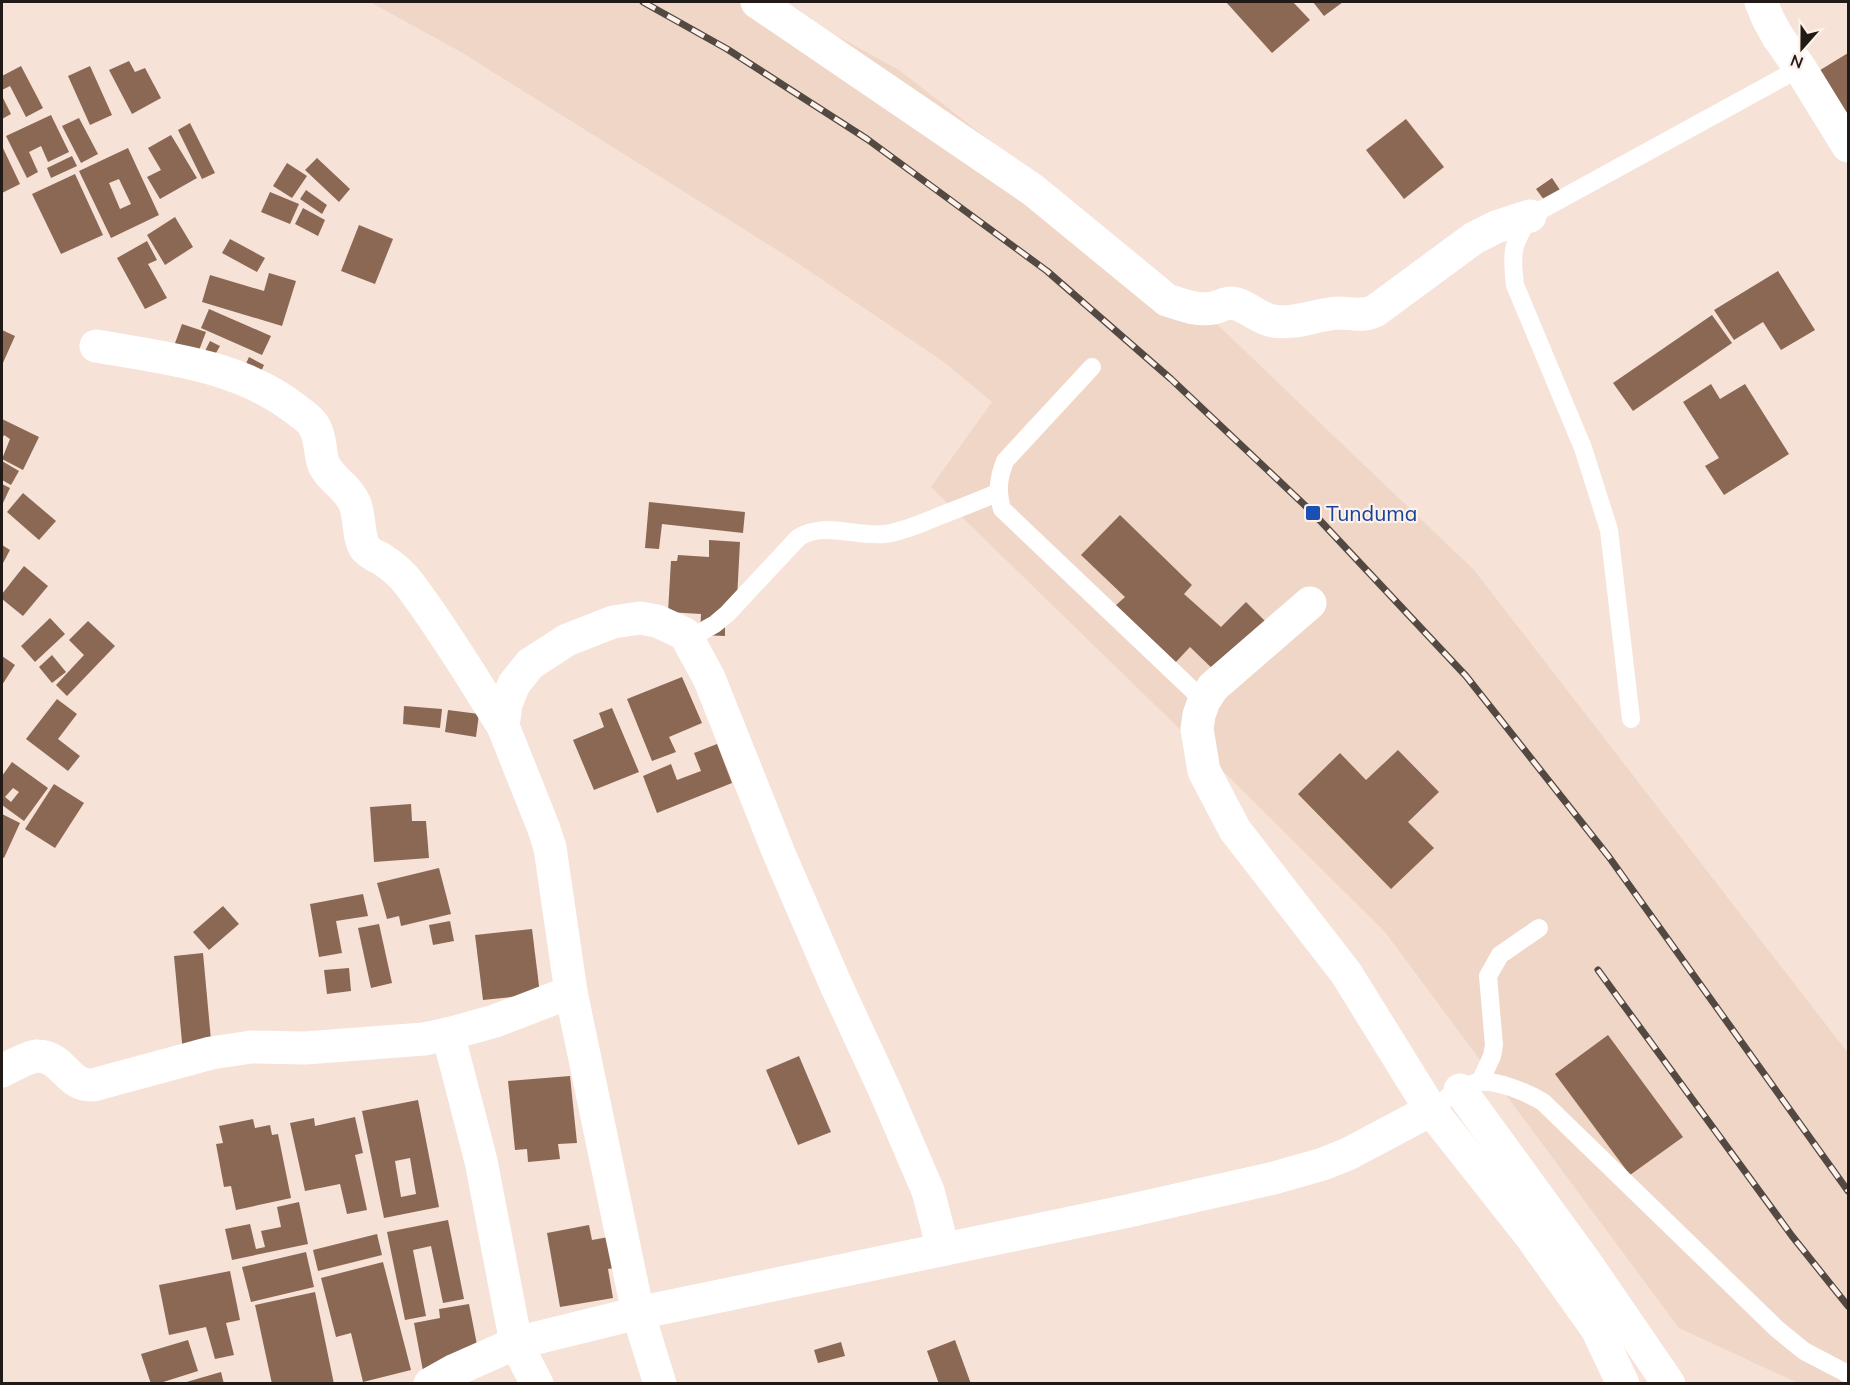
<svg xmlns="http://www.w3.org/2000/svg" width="1850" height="1385" font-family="Mulish,sans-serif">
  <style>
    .built { fill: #f0d6c6 }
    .building { fill: #8a6854; fill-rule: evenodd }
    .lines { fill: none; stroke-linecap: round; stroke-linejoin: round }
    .lane { stroke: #fff; stroke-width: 18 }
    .street { stroke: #fff; stroke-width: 33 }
    .rail-casing { stroke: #534943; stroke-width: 7 }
    .rail { stroke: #fdf1ea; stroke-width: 4.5; stroke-dasharray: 14; stroke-linecap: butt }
    .transit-dot { fill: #1a4fb4; stroke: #fdf1ea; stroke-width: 2 }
    .labels { text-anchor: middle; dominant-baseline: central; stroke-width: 4.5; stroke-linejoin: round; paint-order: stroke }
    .transit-label { font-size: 21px; fill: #164399; stroke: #fdf1ea; text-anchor: start }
  </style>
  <rect width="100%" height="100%" fill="#f6e2d7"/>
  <polygon class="built" points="370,2 775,2 899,70 1177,286 1474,570 1848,1053 1848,1383 1798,1383 1679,1328 1385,932 1228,776 931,487 992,402 944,362 793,260 461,52"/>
  <g class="building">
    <polygon points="1226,2 1293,2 1310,20 1272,53"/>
    <polygon points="1313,2 1343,2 1324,16"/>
    <polygon points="1848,53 1848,123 1817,72"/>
    <polygon points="129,61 135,72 145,68 161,98 132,114 109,70"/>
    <polygon points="21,66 43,108 26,117 10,86 2,90 2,76"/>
    <polygon points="90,66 112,115 90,125 68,76"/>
    <polygon points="2,96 11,114 2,119"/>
    <polygon points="51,115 69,152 48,162 41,146 29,152 38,172 27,178 6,136"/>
    <polygon points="79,118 98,154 81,163 62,126"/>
    <polygon points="1406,119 1444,167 1404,199 1366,150"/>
    <polygon points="190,123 215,173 202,179 178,130"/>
    <polygon points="171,135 197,178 160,199 147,177 161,170 148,148"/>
    <polygon points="2,146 20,184 2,193"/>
    <path d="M128,148L159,215L111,238L79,171ZM119,179L131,204L120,209L109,183Z"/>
    <polygon points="72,156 77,166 51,178 47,168"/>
    <polygon points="317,158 350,189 339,202 305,170"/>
    <polygon points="287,163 307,176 292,198 273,186"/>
    <polygon points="75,174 103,235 61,254 32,194"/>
    <polygon points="1552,178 1562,193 1547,204 1536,189"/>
    <polygon points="306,190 327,205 322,214 300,199"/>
    <polygon points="270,192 299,204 290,224 261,212"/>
    <polygon points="303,208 325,220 318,236 295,224"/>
    <polygon points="175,217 193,247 165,265 147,235"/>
    <polygon points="359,225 393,239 375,284 341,271"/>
    <polygon points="230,239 265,258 257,272 222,253"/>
    <polygon points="147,241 157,260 148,264 167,298 145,309 117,258"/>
    <polygon points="1778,271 1815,330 1781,350 1763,322 1734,340 1714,310"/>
    <polygon points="269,273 296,281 282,326 202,302 210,275 264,291"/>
    <polygon points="209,309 271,336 262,355 201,328"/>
    <polygon points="1712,315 1732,343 1633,411 1613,383"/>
    <polygon points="182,324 206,332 190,374 167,365"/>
    <polygon points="2,330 15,336 2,365"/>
    <polygon points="210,341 220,346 216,353 244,368 249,357 264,365 253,388 200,361"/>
    <polygon points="1711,384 1720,399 1745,384 1789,454 1724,495 1705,466 1719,458 1683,402"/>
    <polygon points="2,419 39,437 23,470 2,459 10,439 4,435 2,439"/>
    <polygon points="2,461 19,471 11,485 2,480"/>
    <polygon points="2,484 10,488 2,505"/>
    <polygon points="23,493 56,521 39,540 7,512"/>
    <polygon points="649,502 745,512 743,533 662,524 659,549 645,548"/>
    <polygon points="1120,515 1192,585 1184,594 1221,627 1246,602 1268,624 1219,675 1190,647 1175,663 1115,606 1125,597 1081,555"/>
    <polygon points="709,540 740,542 736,618 725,618 725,636 700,635 701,614 668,612 671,561 677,561 678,555 709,557"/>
    <polygon points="2,545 10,550 2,565"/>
    <polygon points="24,566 48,586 23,616 2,599 2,594"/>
    <polygon points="50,618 65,634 35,662 21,646"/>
    <polygon points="88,621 115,646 67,696 56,685 84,655 69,640"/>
    <polygon points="52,655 66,672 52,683 39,667"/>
    <polygon points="2,656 15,665 2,685"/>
    <polygon points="682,677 702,723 669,737 676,752 652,761 627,699"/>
    <polygon points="57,699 77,714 58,739 80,756 68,771 26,739"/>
    <polygon points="404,706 442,709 440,728 403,724"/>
    <polygon points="612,708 639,772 594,790 573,740 604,727 599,713"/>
    <polygon points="448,710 479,714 476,737 445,732"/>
    <polygon points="717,744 732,783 657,813 643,776 671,764 677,780 701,771 694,753"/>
    <polygon points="1398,750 1439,792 1408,822 1434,848 1391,889 1298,794 1340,753 1366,780"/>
    <path d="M12,762L48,788L24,821L2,805V776ZM13,788L19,792L11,802L5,797Z"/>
    <polygon points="54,784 84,803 55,848 25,829"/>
    <polygon points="411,804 412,821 426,821 429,858 374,862 370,807"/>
    <polygon points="2,814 20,823 4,858 2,857"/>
    <polygon points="439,868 451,914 401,926 399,916 387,919 377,883"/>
    <polygon points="363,894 368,916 336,921 342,953 319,957 310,904"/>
    <polygon points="223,906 239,924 209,950 193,932"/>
    <polygon points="450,921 454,941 433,945 429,925"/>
    <polygon points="379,924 392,983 371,988 358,928"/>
    <polygon points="532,929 540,994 483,1000 475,935"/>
    <polygon points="203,953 212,1051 183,1053 174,956"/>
    <polygon points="349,968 351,991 327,994 324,970"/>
    <polygon points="1608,1035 1683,1137 1630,1175 1555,1074"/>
    <polygon points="799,1056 831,1132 798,1145 766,1070"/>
    <polygon points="570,1076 577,1143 558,1144 560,1159 528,1162 527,1149 515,1150 508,1081"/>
    <path d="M418,1100L439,1207L384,1218L362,1111ZM410,1158L416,1194L401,1197L395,1161Z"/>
    <polygon points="355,1117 363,1153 355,1155 367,1210 347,1214 340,1184 305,1191 290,1123 314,1118 315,1126"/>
    <polygon points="253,1119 255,1128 270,1125 272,1135 278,1134 291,1198 236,1210 231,1186 224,1187 216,1144 223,1143 219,1126"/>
    <polygon points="299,1202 308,1244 232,1260 225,1229 250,1224 256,1249 265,1247 261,1231 281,1227 277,1207"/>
    <polygon points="448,1220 464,1299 443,1303 431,1246 413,1250 426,1316 405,1320 387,1232"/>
    <polygon points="589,1225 592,1240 614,1236 620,1267 608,1269 613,1298 560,1307 547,1233"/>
    <polygon points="377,1234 382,1255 318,1271 313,1250"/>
    <polygon points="306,1252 314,1287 251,1302 242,1267"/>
    <polygon points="383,1262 411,1370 363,1382 351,1333 336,1337 321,1278"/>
    <polygon points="230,1271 240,1320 226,1323 234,1355 215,1359 206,1327 169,1335 159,1285"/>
    <polygon points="315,1292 334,1384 272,1384 255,1305"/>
    <polygon points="469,1304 480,1360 423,1371 414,1323 440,1318 439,1309"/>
    <polygon points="188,1340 198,1371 157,1384 151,1384 141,1354"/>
    <polygon points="955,1340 971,1384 939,1384 927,1351"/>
    <polygon points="841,1342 845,1356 818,1363 814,1350"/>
    <polygon points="221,1372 224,1384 183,1384 183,1383"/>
  </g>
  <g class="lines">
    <g class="lane">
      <path d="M1092,367L1005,461C998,479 997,491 1002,509L1204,701"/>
      <path d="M685,634L701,632L715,624L728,613L798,538C823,521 855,537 884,534C901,532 917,525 932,519C954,510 976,502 997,493"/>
      <path d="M1631,719L1609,530L1583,448L1515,285C1511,251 1512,246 1530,216L1800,68"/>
      <polyline points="1480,1082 1492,1056 1494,1045 1488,976 1500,955 1539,928"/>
      <path d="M1431,1110C1445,1100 1462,1084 1480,1082C1498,1080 1528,1093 1543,1102L1777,1329L1804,1351L1848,1374"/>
    </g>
    <g class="street">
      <path d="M757,2L1033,190L1167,300C1182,305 1197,311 1213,308C1219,307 1225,303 1231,303C1246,304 1258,319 1273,321C1295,325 1317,314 1338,313C1351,313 1362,317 1375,311L1474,238L1496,227L1530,216"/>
      <polyline points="1761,2 1768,19 1778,37 1800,68 1848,146"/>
      <path d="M96,346C165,358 241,365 298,411C303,415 311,420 314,426C322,439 319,453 324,465C332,481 347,486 355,504C360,517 358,537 365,548C370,554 374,555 380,558C391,565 403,575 410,585C444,630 473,679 503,726"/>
      <polyline points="1310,603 1213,687 1204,701 1199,715 1197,729 1204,771 1235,830 1346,973 1431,1110 1530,1235 1597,1329 1623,1384"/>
      <polyline points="448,1034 481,1161 516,1343 537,1384"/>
      <path d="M2,1071C10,1067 27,1057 37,1056C64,1056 67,1087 93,1085L211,1053L251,1047L305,1048L424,1039L448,1034L495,1021L571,992"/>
      <polyline points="1460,1090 1586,1263 1669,1384"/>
      <polyline points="430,1384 455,1370 516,1343 638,1313 1128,1211 1274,1178 1323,1164 1348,1154 1431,1110"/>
      <polyline points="660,1384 638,1313 571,992 550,848 544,829 503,726 506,704 514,684 530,664 567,640 613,622 640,618 657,621 685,634 709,678 780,856 836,985 886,1093 928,1191 943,1249"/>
    </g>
    <g class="rail-casing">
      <g id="rail">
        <polyline points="643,2 727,49 867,139 1047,271 1171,379 1313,513 1466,676 1609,857 1848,1191"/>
        <polyline points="1598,970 1792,1236 1848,1306"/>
      </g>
    </g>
    <use href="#rail" class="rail"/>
  </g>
  <rect class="transit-dot" x="1305" y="505" width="16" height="16" rx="3"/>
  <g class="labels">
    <g class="transit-label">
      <text x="1326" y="513">Tunduma</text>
    </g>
  </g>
  <rect width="1850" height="1385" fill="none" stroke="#211a16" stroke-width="6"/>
  <g transform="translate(1802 48) rotate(201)" stroke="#fdf1ea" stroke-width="4.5" paint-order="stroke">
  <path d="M0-4.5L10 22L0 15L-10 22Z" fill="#211a16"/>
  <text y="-9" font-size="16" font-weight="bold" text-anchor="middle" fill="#211a16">N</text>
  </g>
</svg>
